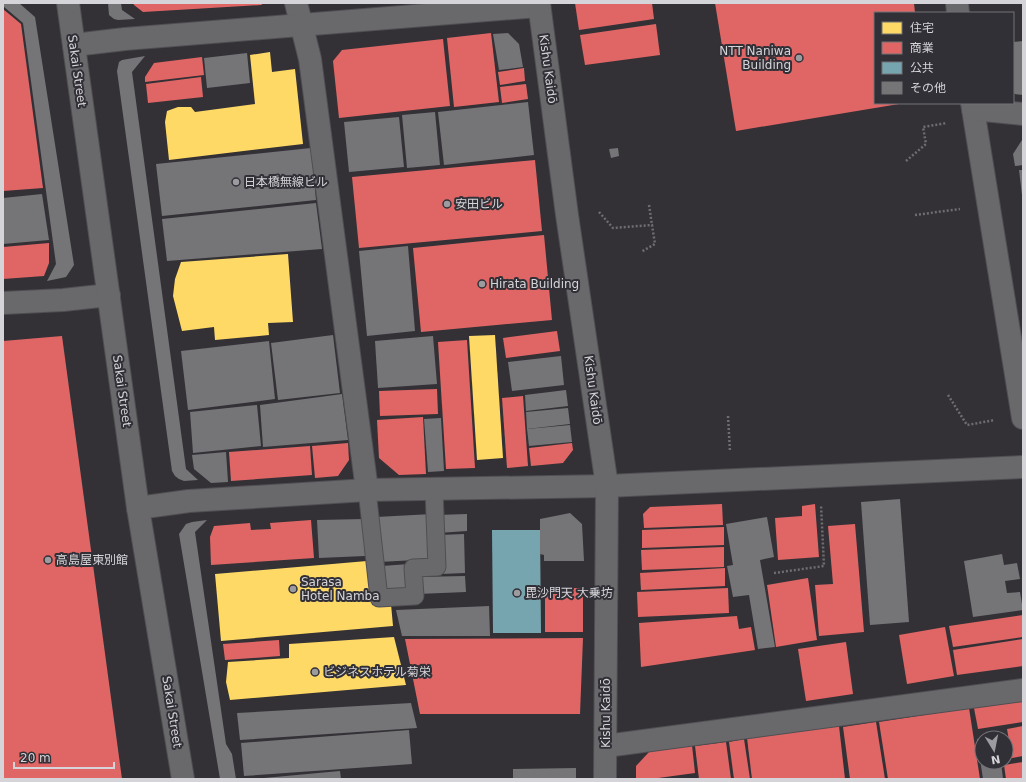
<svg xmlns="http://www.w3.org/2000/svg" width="1026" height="782" font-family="'DejaVu Sans','Noto Sans JP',sans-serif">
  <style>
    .homes { fill: #ffd966 }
    .shops { fill: #e06666 }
    .public { fill: #76a5af }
    .building { fill: #757477 }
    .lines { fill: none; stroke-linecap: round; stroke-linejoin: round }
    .service-casing { stroke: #504e52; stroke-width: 19 }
    .minor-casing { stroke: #504e52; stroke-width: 24 }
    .tertiary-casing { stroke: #504e52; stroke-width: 24 }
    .secondary-casing { stroke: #504e52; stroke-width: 24 }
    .path { stroke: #6e6d71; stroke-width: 2.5; stroke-dasharray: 2 2; stroke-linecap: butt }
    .service { stroke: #69696c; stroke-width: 17 }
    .minor { stroke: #69696c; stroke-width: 22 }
    .tertiary { stroke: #69696c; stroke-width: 22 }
    .secondary { stroke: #69696c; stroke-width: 22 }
    .poi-dot { fill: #9c9b9f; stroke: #323037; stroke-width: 1.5 }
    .labels { text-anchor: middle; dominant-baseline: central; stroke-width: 4; stroke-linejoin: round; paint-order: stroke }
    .poi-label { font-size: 12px; fill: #d5d4d8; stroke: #323037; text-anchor: start }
    .street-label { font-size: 12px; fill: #d5d4d8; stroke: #323037 }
  </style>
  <rect width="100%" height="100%" fill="#333136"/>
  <g class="homes">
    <polygon points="270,52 272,72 295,69 303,144 169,160 165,122 167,111 178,107 191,107 195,112 255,104 250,55"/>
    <polygon points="288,254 293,322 268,323 269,335 215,340 214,327 182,331 173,296 175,279 181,262"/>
    <polygon points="495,335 503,458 477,460 469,336"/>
    <polygon points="367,561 372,605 391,604 393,626 221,641 215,574"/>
    <polygon points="394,637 406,685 230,700 226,682 228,662 289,658 289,644"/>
  </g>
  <g class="shops">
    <polygon points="133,3 264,3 261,5 143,12 134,5"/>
    <polygon points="575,3 652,3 654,19 579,30"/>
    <polygon points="715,3 914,3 915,13 875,13 875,103 899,104 736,131"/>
    <polygon points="3,9 21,24 43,188 3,191"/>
    <polygon points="656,24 660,55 585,65 580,35"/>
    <polygon points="491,33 499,102 454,107 447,38"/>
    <polygon points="443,39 450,106 339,118 333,61 342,50"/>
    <polygon points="202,57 204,75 145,82 145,77 154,63"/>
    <polygon points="524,68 525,81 500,85 498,72"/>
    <polygon points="201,77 203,97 148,103 146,84"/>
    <polygon points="526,84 528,99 502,103 500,87"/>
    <polygon points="535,160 542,231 359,248 352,177"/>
    <polygon points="544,235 552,320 421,332 413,248"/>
    <polygon points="49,243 49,263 44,276 3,279 3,247"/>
    <polygon points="557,331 560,351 506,358 503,338"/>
    <polygon points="62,336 122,779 3,779 3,341"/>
    <polygon points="467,340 475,468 446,469 438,342"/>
    <polygon points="437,389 438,414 380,416 379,391"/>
    <polygon points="523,396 528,466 507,468 502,398"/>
    <polygon points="423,417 426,474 399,475 379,458 377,420"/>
    <polygon points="348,443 349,460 338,476 315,478 312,446"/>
    <polygon points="572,443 573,450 563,463 531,466 529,448"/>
    <polygon points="310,446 312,475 231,481 229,452"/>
    <polygon points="722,504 723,525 644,528 643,514 650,507"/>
    <polygon points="815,504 819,557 778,560 775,518 802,516 802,506"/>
    <polygon points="311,520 314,558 211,565 210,537 214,526 250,523 251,530 271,529 270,523"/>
    <polygon points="855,524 864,632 819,636 815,585 833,584 828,526"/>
    <polygon points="724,527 724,545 642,548 642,530"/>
    <polygon points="724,547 724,567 642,570 641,550"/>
    <polygon points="725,568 725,586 641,590 640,573"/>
    <polygon points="808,578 817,640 776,647 767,585"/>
    <rect x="545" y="588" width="38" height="44"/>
    <polygon points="728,588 729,613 638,617 637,592"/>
    <polygon points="1023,615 1023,637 953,647 949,626"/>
    <polygon points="737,616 739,629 751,627 755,650 641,667 639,623"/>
    <polygon points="945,627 954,676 907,684 899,635"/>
    <polygon points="583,638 580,714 420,714 405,639"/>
    <polygon points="1023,639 1023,666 957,675 953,650"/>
    <polygon points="279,640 280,656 225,660 223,644"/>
    <polygon points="846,642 853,694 806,701 798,649"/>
    <polygon points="1023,700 1023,722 978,729 974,708"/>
    <polygon points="969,708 980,779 888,779 879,722"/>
    <polygon points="876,722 885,779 850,779 843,727"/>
    <polygon points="839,726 845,779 752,779 747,738"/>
    <polygon points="1023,726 1023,756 1012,758 1007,729"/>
    <polygon points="744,739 750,779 734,779 729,742"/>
    <polygon points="726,742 731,779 699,779 695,746"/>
    <polygon points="692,745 695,773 651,779 636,779 636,766 650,751"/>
    <polygon points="1023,762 1023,779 1006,779 1004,765"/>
  </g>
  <polygon class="public" points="492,530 540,530 541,633 493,633"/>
  <g class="building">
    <polygon points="3,3 19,3 35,17 74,265 66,277 47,281 56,264 23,23 3,6"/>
    <polygon points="108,3 121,3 122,10 135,19 118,20 114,19 109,15"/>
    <polygon points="508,33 519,44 523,67 499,70 493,34"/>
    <polygon points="1023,41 1023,95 1015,94 1013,92 1013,42"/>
    <polygon points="247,53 250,83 207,88 204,58"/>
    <polygon points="145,56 132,72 186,469 198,480 184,481 179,479 175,476 172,471 117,71 119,62 122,60"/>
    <polygon points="528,102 534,155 444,165 438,112"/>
    <polygon points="435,112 440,165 407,168 402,115"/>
    <polygon points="399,117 404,167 349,172 344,122"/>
    <polygon points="1022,140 1023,140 1023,165 1015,166 1013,154"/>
    <polygon points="311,148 316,200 162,216 156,164"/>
    <polygon points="618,148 619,156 611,158 609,149"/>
    <polygon points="1019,170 1023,170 1023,194 1022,195"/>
    <polygon points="42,194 49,240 3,244 3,198"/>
    <polygon points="316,203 322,249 167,261 162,219"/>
    <polygon points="408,246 415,331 367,336 359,251"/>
    <polygon points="333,335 340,393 278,400 271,343"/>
    <polygon points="433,336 437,384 378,388 375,341"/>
    <polygon points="269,341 275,399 188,410 181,351"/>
    <polygon points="561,356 564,385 512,391 508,362"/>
    <polygon points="566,390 568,406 526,411 525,395"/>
    <polygon points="342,394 348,440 263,447 260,405"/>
    <polygon points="257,405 261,446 193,453 190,412"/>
    <polygon points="568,408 570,424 527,429 526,412"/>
    <polygon points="441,418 444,471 428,472 424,419"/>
    <polygon points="570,425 572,442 529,446 527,429"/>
    <polygon points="226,452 228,482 211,483 194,469 192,455"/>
    <polygon points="900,499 909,622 870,625 861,502"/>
    <polygon points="570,513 582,524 584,561 544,561 544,555 540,554 540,519"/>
    <polygon points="432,514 435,559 379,562 376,517"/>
    <polygon points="467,514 467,531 438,533 437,515"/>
    <polygon points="767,517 774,557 760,560 775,647 758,649 749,595 733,597 727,566 733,565 726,524"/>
    <polygon points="364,519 365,556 319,558 317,520"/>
    <polygon points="207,520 195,532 226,744 232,754 236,779 220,779 179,534 186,524 192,522"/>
    <polygon points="464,534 465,573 441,574 440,535"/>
    <polygon points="1002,554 1004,565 1017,563 1020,579 1005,581 1007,593 1020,592 1023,610 973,617 964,561"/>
    <polygon points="409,564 410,588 383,589 382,566"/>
    <polygon points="465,576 466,592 418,594 417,577"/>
    <polygon points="489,606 490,636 402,636 396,610"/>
    <polygon points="411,703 417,728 240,740 237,713"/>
    <polygon points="409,730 412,764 244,776 241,743"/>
    <polygon points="977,739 982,739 982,762 1001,762 1003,779 983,779"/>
    <polygon points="576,768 576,779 513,779 513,769"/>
    <polygon points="340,771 341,779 264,779 264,778"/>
  </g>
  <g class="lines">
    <g class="service-casing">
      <polyline id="service" points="367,490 379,598 415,596 413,568 437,567 434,490"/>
    </g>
    <g class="minor-casing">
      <g id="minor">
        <polyline points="296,3 310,59 367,490"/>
        <polyline points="957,3 958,13"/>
        <polyline points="74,45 125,39 539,6"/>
        <polyline points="972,103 1023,418"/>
        <polyline points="973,109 1023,114"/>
        <polyline points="3,303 63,300 109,295"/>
        <polyline points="138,508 189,501 367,490 607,486 1023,467"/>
        <polyline points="606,746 1023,690"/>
      </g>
    </g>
    <g class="tertiary-casing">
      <polyline id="tertiary" points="539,3 567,215 607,486 605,779"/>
    </g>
    <g class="secondary-casing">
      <polyline id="secondary" points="68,3 138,508 183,779"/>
    </g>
    <g class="path">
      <polyline points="906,161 926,144 923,127 947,123"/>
      <polyline points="649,205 652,225"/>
      <polyline points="599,212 613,228 652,225 655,244 641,252"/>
      <polyline points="915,215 960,209"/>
      <polyline points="948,395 967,425 995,420"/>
      <polyline points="728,416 730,452"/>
      <polyline points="774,573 824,566 821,505"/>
    </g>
    <use href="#service" class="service"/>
    <use href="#minor" class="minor"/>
    <use href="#tertiary" class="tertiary"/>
    <use href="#secondary" class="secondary"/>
  </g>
  <g class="poi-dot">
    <circle cx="799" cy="58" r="4"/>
    <circle cx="236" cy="182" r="4"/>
    <circle cx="447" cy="204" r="4"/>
    <circle cx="482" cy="284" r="4"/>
    <circle cx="48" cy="560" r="4"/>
    <circle cx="293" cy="589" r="4"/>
    <circle cx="517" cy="593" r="4"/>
    <circle cx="315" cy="672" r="4"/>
  </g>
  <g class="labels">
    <g class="poi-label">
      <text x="791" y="51" text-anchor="end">NTT Naniwa<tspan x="791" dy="14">Building</tspan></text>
      <text x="244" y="182">日本橋無線ビル</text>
      <text x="455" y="204">安田ビル</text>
      <text x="490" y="284">Hirata Building</text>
      <text x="56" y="560">高島屋東別館</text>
      <text x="301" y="582">Sarasa<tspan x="301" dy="14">Hotel Namba</tspan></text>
      <text x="525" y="593">毘沙門天 大乗坊</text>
      <text x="323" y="672">ビジネスホテル菊栄</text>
    </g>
    <g class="street-label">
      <text transform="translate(548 69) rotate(82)">Kishu Kaidō</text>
      <text transform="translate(77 71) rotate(82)">Sakai Street</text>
      <text transform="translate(593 390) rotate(82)">Kishu Kaidō</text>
      <text transform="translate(122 391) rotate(82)">Sakai Street</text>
      <text transform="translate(172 712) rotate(81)">Sakai Street</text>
      <text transform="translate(606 713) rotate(-90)">Kishu Kaidō</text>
    </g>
  </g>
  <rect width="1026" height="782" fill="none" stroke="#d5d4d8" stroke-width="8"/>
  <rect x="874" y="12" width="140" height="92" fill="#323037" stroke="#737277"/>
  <rect x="882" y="22" width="20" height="12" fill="#ffd966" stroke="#737277"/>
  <text x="910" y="32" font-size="12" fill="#d5d4d8">住宅</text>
  <rect x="882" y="42" width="20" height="12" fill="#e06666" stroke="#737277"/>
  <text x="910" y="52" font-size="12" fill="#d5d4d8">商業</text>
  <rect x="882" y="62" width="20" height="12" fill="#76a5af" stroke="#737277"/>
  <text x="910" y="72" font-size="12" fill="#d5d4d8">公共</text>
  <rect x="882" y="82" width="20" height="12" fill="#757477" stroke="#737277"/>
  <text x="910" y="92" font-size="12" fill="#d5d4d8">その他</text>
  <g transform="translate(994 750) rotate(170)"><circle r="19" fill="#323037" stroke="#737277"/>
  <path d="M0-3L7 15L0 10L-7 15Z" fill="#9c9b9f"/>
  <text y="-6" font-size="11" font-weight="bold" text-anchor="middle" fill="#d5d4d8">N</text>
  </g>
  <path d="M14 762v6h100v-6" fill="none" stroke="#d5d4d8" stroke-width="2"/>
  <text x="20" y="762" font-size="12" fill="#d5d4d8" stroke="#323037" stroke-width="3" paint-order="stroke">20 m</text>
</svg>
